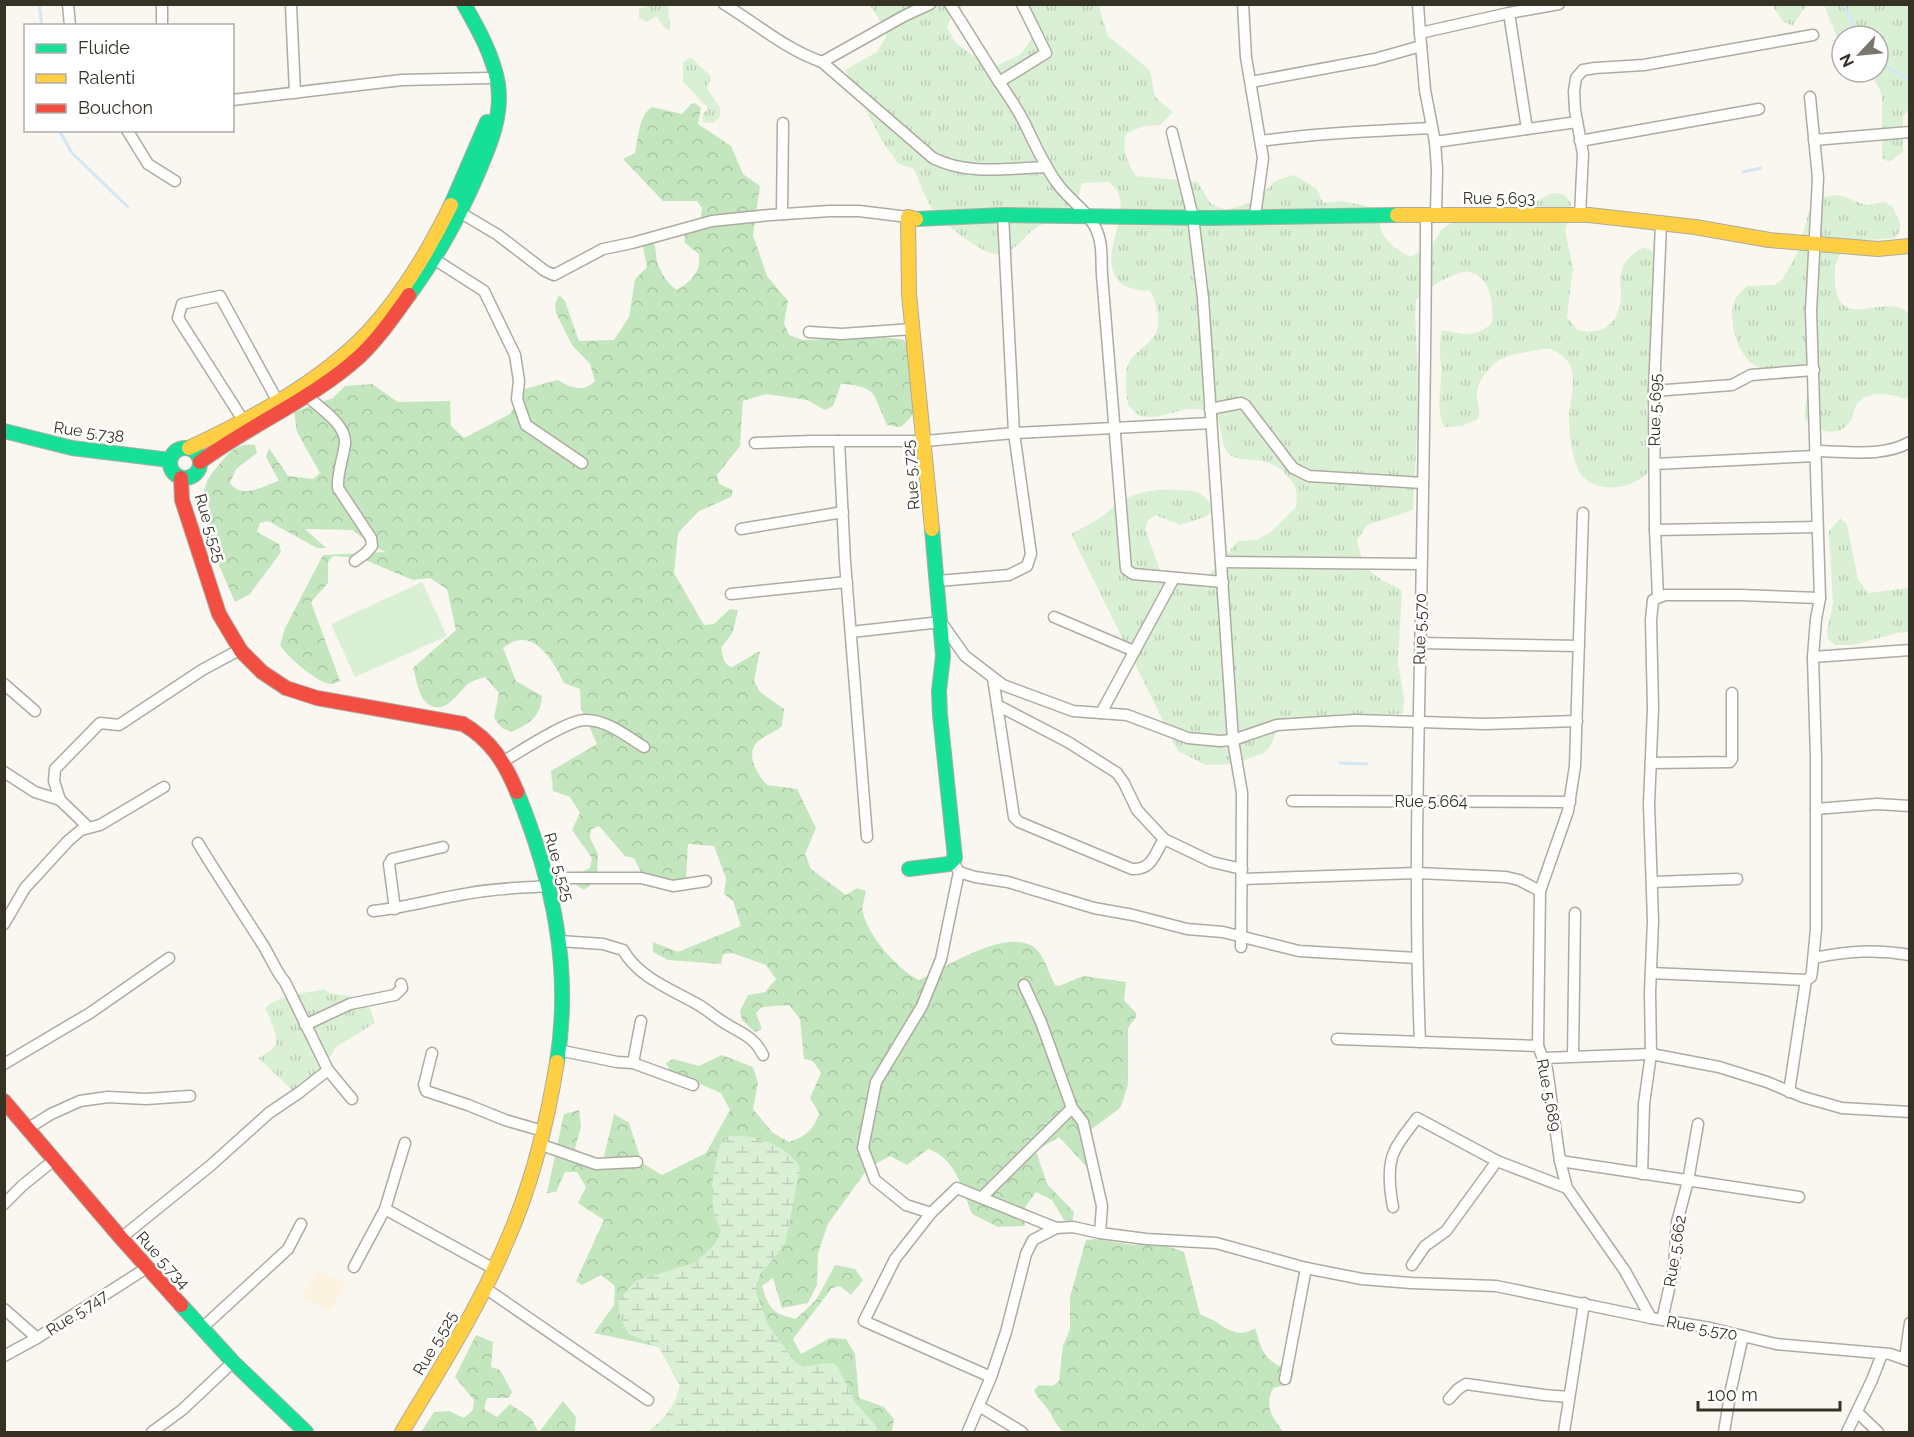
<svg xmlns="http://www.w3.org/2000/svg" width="1914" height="1437" font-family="Raleway,sans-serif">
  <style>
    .built { fill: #fbf3df }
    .grass { fill: url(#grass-tufts) }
    .forest { fill: url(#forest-crowns) }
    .wetland { fill: url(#wetland-marsh) }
    .park { fill: #daf0d5 }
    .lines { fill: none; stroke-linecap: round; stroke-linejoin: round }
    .stream { stroke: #d3e7f6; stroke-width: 3 }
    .street-casing { stroke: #aeaba2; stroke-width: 13 }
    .fast-casing { stroke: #aeaba2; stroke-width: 16 }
    .slow-casing { stroke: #aeaba2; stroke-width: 16 }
    .jam-casing { stroke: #aeaba2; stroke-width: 16 }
    .street { stroke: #fefefd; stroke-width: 10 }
    .fast { stroke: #16e098; stroke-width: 14 }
    .slow { stroke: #ffcf43; stroke-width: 14 }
    .jam { stroke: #f24e42; stroke-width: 14 }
    .labels { text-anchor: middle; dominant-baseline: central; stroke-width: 5; stroke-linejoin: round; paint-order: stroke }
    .street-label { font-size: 16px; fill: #373226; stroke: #fff }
  </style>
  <defs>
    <pattern id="grass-tufts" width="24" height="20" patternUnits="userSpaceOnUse" patternTransform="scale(1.5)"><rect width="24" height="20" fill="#daf0d5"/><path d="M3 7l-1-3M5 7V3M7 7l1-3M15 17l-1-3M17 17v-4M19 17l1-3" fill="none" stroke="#bcceb7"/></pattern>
    <pattern id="forest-crowns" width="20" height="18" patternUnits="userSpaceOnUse" patternTransform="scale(1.5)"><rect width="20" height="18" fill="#c4e6be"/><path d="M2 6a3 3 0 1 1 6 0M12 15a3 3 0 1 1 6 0" fill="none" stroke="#a9c6a3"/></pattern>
    <pattern id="wetland-marsh" width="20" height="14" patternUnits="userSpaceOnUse" patternTransform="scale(1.5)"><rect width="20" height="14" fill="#daf0d5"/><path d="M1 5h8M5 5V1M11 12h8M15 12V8" fill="none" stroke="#bcceb7"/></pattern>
  </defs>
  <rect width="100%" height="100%" fill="#f9f7f0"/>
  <polygon class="built" points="317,1269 345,1283 330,1311 302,1297"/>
  <g class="grass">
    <polygon points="650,5 668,5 670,28 669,30 665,28 656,16 647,22 639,18 639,9"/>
    <path d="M870,5H965L951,18L947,27L956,43L978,59L985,64L998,65L1021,54L1035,33L1028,5H1100V10L1108,36L1150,70L1155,97L1173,112L1160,125L1143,126L1126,134C1121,150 1128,163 1136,176L1198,182L1210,203L1225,210L1251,203L1277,180L1294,175L1317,189L1323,203L1341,201L1376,208C1382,237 1383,241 1410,257L1433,244L1442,229L1472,210L1489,206L1503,218L1526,208L1549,194L1558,193L1566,196L1571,204L1572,213L1565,230L1573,267L1567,317L1577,330C1602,336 1619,324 1621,297C1621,289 1619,281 1621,274C1623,260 1634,253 1644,247L1652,251L1657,260L1660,356L1646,410C1647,420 1652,426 1655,436C1657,442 1656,457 1654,463C1644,489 1595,497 1580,473C1572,459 1569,435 1569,419C1569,400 1582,367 1561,355C1558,353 1553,349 1549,349C1541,348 1530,352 1522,353C1518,354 1513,354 1508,356C1495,360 1478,378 1477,393C1476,404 1482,407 1478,419L1462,426L1444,427C1436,409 1441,393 1441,374C1441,357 1438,346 1442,330C1463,334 1473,339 1491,324C1496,308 1489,274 1469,272C1456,270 1422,290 1416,301C1416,303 1415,308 1415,310L1419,396L1413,510L1367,525L1357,540C1364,574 1373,575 1402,590L1398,663L1404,699L1403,714H1341L1290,721L1278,729L1270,747L1263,753L1235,764L1206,765L1178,751L1071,534C1082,528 1094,522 1104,515C1109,512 1113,506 1118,503C1137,490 1160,489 1182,490C1199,491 1208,494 1212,512L1205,517L1180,525L1156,515L1148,520L1145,529L1161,572L1174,583L1183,585L1208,576L1238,541L1257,540L1272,531L1296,507C1297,492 1298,490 1289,478C1269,451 1239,466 1228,453C1219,442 1224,419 1210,412C1185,401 1162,422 1142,416C1137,415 1132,409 1128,405C1127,394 1124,379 1127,368C1130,354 1147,347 1154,336C1162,324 1157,303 1150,291C1142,290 1129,289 1123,285C1089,257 1143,208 1109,182L1082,183C1072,223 1065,211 1036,228C1023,236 1016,253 999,254C983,256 943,223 934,211C925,199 920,183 914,169L898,163L882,141L845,70L877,52L886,37L885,29Z"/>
    <polygon points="1772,5 1909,5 1910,108 1903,117 1903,152 1889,162 1882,158 1882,97 1879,88 1869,72 1878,72 1878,36 1842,36 1842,41 1837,37 1824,5 1807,5 1792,26 1783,21"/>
    <path d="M689,58H692L711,77L707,89C715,100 730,114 712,123L703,122L702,114L707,110V107L683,82V63Z"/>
    <path d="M1840,195L1865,205L1884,202L1892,206L1900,222V231L1895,238C1880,240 1857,238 1845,249C1840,253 1835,263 1835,270C1832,342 1884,288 1909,314V395L1906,399C1891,394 1870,389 1857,404C1853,409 1854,417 1850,422C1838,438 1817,432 1805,419C1804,405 1810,386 1811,371C1796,370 1771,372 1758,367C1739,360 1726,318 1735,300C1738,294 1742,290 1747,286L1774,285L1782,280L1798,252L1810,208L1822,197Z"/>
    <polygon points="1840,519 1847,524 1858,579 1868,593 1909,588 1909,632 1897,633 1853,645 1835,645 1828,639 1827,630 1833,604 1829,531"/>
    <path d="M324,989L329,993L351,996L370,1008L375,1023L336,1047L321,1071L292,1090L258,1058C279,1047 280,1043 271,1022C269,1016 269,1013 265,1008C281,994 304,994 324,989Z"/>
  </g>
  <g class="forest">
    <path d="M695,103L701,108L698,124L731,146L743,174L760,186L753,235L767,276L788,301L784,323L789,335L803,340L885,337L904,340C913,357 921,399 911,417C908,421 904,424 900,427L887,425L874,395C866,385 853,385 841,384L833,406L825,410L807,400L766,394L743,401L740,446L717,475L719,484L733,490L731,497L699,511L678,533L674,573L704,625L714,624L730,609L738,610L733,632L721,648C723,656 723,665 732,667L760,651L754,681L760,692L784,709L782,726C776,732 768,734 761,739C743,751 756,773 767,785L797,789L816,828L805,854L811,869L846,895L857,888L866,891C865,897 861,907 863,913C869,937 898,970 919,980C946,967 1008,926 1035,948C1044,955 1049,974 1055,985L1059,986L1083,976L1126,982L1124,1000L1136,1013V1017L1128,1028V1085L1122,1103L1120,1108L1092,1129L1086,1166L1059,1137L1036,1151L1047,1184L1074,1212L1072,1223L1064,1220L1052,1200L1036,1192L1024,1209L1025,1226L998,1227L972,1214C962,1189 956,1158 928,1149L907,1165L890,1156L868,1168L828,1224L818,1253L817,1285L808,1303L782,1308L773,1278L762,1286C769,1309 773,1314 796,1319L816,1300L835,1265L855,1269L863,1280L851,1295L840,1286L832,1288L793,1339L801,1354L830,1338L846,1339L855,1354L859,1398L884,1407L894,1419L892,1432H648C664,1419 675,1407 680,1386L659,1347L594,1333L614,1305L615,1286L601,1275L582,1285L576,1281L604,1220L578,1203L586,1187L577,1172H565L556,1192L547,1193L564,1114L579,1110L581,1127L575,1148L588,1165L603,1161L614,1114L629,1123L642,1163L662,1175L706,1153L730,1110L721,1093L670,1071L666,1063L673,1059L699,1066L722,1055L753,1067L758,1083L753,1109L773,1133L789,1142C806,1136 813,1131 819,1113L810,1098L821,1073L813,1061L804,1059L800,1019L789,1005L762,1007L756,1013L762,1029L755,1032L742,1020L740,1011L748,995L765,992L776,979L766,965L732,953L723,954L721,964L668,960L653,952V942L678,952L741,926L733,901L724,894L726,878L714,846L688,844L686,878L669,882L642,874L634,858L625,856L599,826L591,829L590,838L598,854L597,879L584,890L576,885L575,876L590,868L592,858L572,830L580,813L570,797L553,791L551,771L597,744L581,708L580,689L564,683C553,660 532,624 503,648L516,681L542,696C541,716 530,724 511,732L502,728L494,718L499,693L485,677C479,679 471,681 467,685C456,695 442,720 424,700C418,693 416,677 413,668L456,630L447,589L430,578L413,580L360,558L333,556L328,562V583L311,602L340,681C337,682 333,684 330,684C317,682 287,657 280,645L285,628L323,555L386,552L372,546L353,530L305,529L326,548H317L268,521L260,523L257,532L279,544L281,552L250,594L235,602C222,570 192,516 207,482C210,474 218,466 223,460C232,449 242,443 255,445L257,453L236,469L230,483C242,500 262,486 279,481L266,457L269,448L288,476L313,479L320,473L297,432L294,412L333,398L345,386L372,384L398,402L450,401L451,426L464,438L510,414L524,389L558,380C571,388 583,393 595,381L590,364L572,345L556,313L555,304L559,295L565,301L579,341L614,340L629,317L635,279L647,267L642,241L651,239C657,246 655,253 657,262C661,272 667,284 677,290C691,281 701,273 699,254L685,243L684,233L700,225L702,208L697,201H663L623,159L635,153C638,139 639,115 652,107L682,114L691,104Z"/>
    <path d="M1095,1239L1133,1245L1159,1243L1184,1252L1200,1314C1206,1318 1213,1319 1218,1323C1230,1332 1242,1337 1255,1328C1261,1346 1261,1356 1279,1366L1286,1362L1291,1363L1294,1372L1290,1384L1273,1388C1264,1408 1272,1415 1283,1432H1064C1056,1426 1054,1419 1049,1411C1044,1403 1038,1399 1034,1390L1039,1385L1053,1386L1059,1381L1063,1346L1070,1329V1297L1086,1240Z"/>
    <polygon points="476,1335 493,1342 491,1367 500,1370 512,1392 509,1398 487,1398 484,1409 497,1417 510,1404 532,1419 538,1432 421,1432 434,1412 449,1411 464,1418 473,1410 474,1400 455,1377"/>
    <polygon points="563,1401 576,1417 575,1432 539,1432"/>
  </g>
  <path class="wetland" d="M730,1136C754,1134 789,1146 800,1168L785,1245L760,1274L756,1292L768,1325L796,1363L804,1367L832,1362L838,1367L855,1402L881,1432H648C664,1419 676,1406 680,1385L659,1347L629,1334C623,1325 617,1310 619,1299L636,1281L697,1262L715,1244L721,1231L713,1211L712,1184L718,1150L723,1141Z"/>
  <polygon class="park" points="422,582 447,636 355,677 331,624"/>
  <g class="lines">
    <g class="stream">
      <polyline points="39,4 42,26"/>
      <polyline points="1843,4 1859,36"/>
      <polyline points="1878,62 1910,80"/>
      <polyline points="59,130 72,153 128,207"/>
      <polyline points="1743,172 1761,168"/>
      <polyline points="1340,763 1367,764"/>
    </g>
    <g class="street-casing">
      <g id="street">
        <polyline points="68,4 70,26"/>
        <polyline points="162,4 162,26"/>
        <path d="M724,4C757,24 785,49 822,62L904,16L930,4"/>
        <polyline points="950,4 999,82 1046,53 1022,4"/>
        <polyline points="1243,4 1246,57 1263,158 1255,216"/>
        <polyline points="1418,4 1420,33"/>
        <polyline points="291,6 295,93"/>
        <polyline points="1509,13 1527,129"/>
        <path d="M822,62L933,158C968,176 1010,168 1047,167"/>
        <path d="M999,82C1008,95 1017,108 1024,122C1034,142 1043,164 1057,183C1068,199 1088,211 1096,229C1103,243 1101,260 1102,275L1126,569L1133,574L1223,582"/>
        <polyline points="1251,82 1375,59 1421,46"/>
        <polyline points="232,100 402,80 489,78"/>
        <polyline points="127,130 148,164 175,181"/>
        <polyline points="1172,132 1193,217 1203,298 1233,740 1242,793 1241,947"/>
        <polyline points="1814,140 1910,132"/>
        <path d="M1261,141C1318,133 1375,131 1432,128"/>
        <polyline points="1580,141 1759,109"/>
        <polyline points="1435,142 1577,122"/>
        <polyline points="461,213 498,235 545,271 554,275 603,249 632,243 712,221 770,215 830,211 859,211 908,217"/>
        <polyline points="782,214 783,123"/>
        <polyline points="1436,214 1437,169 1435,142 1425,90 1420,33 1509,13 1559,4"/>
        <polyline points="1580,215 1583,154 1575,110 1574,91 1576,78 1583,70 1595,68 1644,65 1813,35"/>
        <polyline points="434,259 484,291 515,355 519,381 517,399 526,425 582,463"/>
        <polyline points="809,332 842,334 912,329"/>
        <polyline points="1654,391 1732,385 1751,375 1814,370"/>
        <path d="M307,396C320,408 347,425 345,444C343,459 337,472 338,488L371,538L372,546L366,553L355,561"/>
        <polyline points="1210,409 1241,403 1245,405 1293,468 1309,476 1423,483"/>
        <polyline points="243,420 178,318 182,304 220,296 277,400"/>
        <polyline points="839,441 845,562 867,837"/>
        <polyline points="755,443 811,441 925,441 1014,433 1211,423"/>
        <path d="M1815,451C1846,451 1882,458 1910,442"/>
        <polyline points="1655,464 1815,456"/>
        <polyline points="741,529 843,512"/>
        <polyline points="1655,530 1817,527"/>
        <polyline points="1221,562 1421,564"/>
        <polyline points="938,581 1009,575 1027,566 1031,554 1014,433 1003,215"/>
        <polyline points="731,594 847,582"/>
        <polyline points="1658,597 1655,530 1654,391 1661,223"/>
        <polyline points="1054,617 1134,651"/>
        <polyline points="851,632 941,622 965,656 1003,685 1073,711 1127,715 1188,738 1220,741 1233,740 1277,725 1355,720 1485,724 1577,721"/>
        <polyline points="1420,643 1579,646"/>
        <polyline points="1813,657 1910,650"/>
        <path d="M993,678L1014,817L1019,822L1132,869C1152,870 1154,855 1164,839"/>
        <polyline points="4,684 35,711"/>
        <polyline points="997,705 1068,742 1117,773 1124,783 1137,810 1164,839 1212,862 1242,869"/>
        <polyline points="1101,713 1174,578"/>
        <path d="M504,761C521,751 569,719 586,720C607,720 628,737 644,747"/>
        <polyline points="1651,763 1730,762 1732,759 1732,693"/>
        <polyline points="4,772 35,792 60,800 88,827"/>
        <polyline points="60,800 54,781 55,769 100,723 119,725 202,670 241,649"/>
        <polyline points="1292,801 1570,802"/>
        <polyline points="1816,809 1877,804 1910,806"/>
        <path d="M198,843C218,876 240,909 261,942C270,955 274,969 285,982L328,1070L352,1099"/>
        <polyline points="953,861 959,872 975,877 1008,882 1094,908 1133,915 1187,929 1223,932 1299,951 1416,958"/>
        <polyline points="548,878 641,878 673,886 706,881"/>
        <polyline points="1242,879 1417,873 1506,877 1519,880 1540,891"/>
        <polyline points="1653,882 1737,879"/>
        <polyline points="395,909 389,864 392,859 443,847"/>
        <path d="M373,911C404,908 434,899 465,894C493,888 521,888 549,886"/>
        <polyline points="4,924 25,888 68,841 81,830 100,825 164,787"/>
        <path d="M560,941L603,944L623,950C639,978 671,989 697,1004C708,1010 717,1019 728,1025C743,1034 755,1038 763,1055"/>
        <path d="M1814,958C1847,951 1876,949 1910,955"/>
        <polyline points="1651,973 1806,980 1811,977 1812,971 1816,929 1816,758 1813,657 1816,619 1820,598 1811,311 1818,178 1810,97"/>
        <polyline points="1024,985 1041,1022 1072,1108 1083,1122 1102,1206 1100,1233"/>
        <polyline points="305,1025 350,1004 395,995 402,988 401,984"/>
        <polyline points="1337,1039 1538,1046 1547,1069 1560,1161 1567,1188 1625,1271 1651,1318"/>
        <path d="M1420,1042C1414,900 1418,757 1421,615C1423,482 1426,348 1426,215"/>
        <polyline points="1538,1046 1540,891 1568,811 1575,766 1583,513"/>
        <polyline points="558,1050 617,1062 633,1063 693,1085"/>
        <polyline points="432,1053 424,1085 426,1091 468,1105 505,1120 543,1131"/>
        <polyline points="1573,1056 1575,913"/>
        <polyline points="1544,1058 1651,1054 1719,1067 1767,1082 1803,1097 1842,1108 1910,1112"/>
        <polyline points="633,1063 641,1021"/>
        <polyline points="4,1064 90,1013 169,958"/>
        <polyline points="1789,1092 1806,980"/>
        <polyline points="27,1129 51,1114 80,1101 108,1097 146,1099 190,1096"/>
        <polyline points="539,1144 596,1164 637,1162"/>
        <polyline points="1560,1161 1799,1197"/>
        <polyline points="1642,1174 1644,1104 1651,1054 1650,992 1653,921 1649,804 1653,708 1651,620 1653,600 1665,595 1740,595 1820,598"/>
        <polyline points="981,1198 1072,1108"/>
        <polyline points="4,1204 23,1185 54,1160"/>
        <path d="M1393,1207C1390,1191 1387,1165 1395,1150C1400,1139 1410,1128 1417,1118L1497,1161L1567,1188"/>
        <polyline points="385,1209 494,1269"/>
        <polyline points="931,1213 906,1205 875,1180 863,1148 876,1082 922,1006 941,959 959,872"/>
        <polyline points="121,1238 210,1166 269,1113 300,1092 328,1070"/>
        <polyline points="1412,1265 1425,1246 1446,1231 1497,1161"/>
        <polyline points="354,1267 385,1209 405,1143"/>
        <polyline points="485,1288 648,1400"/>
        <polyline points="4,1309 37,1338"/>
        <polyline points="1662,1320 1674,1267 1677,1222 1688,1181 1698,1124"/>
        <polyline points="202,1328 288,1249 301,1224"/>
        <polyline points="4,1356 37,1338 148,1267"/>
        <polyline points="1905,1359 1910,1323"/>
        <polyline points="991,1377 864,1321 895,1259 931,1213 957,1188 1056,1228"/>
        <polyline points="1285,1379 1306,1268"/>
        <polyline points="1449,1399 1458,1389 1466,1384 1544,1395 1569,1397"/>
        <polyline points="979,1406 1022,1432"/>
        <polyline points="1857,1412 1878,1432"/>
        <polyline points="968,1431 991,1377 1006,1332 1026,1254 1033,1240 1056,1228 1073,1227 1100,1233 1146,1239 1216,1243 1306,1268 1362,1279 1411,1283 1496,1286 1651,1318 1710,1328 1776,1344 1890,1354 1910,1361"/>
        <polyline points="152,1432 182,1410 233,1362"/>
        <polyline points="1564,1432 1584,1303"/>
        <polyline points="1724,1432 1731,1389 1743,1336"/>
        <polyline points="1847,1432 1872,1380 1882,1354"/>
      </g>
    </g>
    <g class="fast-casing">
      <g id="fast">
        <polyline points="451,205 487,122"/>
        <polyline points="916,219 1003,215 1210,218 1397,215"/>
        <path d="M409,295C437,256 455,225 475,180C488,149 503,118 498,84C493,55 478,29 464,4"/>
        <polyline points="4,431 72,448 170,460"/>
        <circle cx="185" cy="463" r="15"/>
        <path d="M517,792C553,881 572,967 557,1062"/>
        <polyline points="909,869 949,864 955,858 940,715 939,691 943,656 932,529"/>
        <polyline points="181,1305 233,1362 306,1432"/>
      </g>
    </g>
    <g class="slow-casing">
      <g id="slow">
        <polyline points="1397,215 1589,215 1695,227 1769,240 1878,249 1910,246"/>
        <polyline points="916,219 908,217 909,294 932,529"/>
        <path d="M189,448C252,418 320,383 369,331C403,294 429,250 451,205"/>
        <path d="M402,1432C439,1370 478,1309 506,1243C532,1185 547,1124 557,1062"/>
      </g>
    </g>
    <g class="jam-casing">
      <g id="jam">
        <path d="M200,462C251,424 313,399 360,356C379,338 394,316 409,295"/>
        <path d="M181,478L182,500L219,614L241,651L262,672L286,688L317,698L463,724C491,740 505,763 517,792"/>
        <polyline points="4,1101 121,1238 181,1305"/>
      </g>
    </g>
    <use href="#street" class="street"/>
    <use href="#fast" class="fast"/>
    <use href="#slow" class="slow"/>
    <use href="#jam" class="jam"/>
  </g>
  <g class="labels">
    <g class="street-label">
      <text x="1499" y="198">Rue 5.693</text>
      <text transform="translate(1655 410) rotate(-89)">Rue 5.695</text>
      <text transform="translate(89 432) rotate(8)">Rue 5.738</text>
      <text transform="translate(911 475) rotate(-95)">Rue 5.725</text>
      <text transform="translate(210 528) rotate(73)">Rue 5.525</text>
      <text transform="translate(1420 629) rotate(-89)">Rue 5.570</text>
      <text x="1431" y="801">Rue 5.664</text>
      <text transform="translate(559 867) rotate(74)">Rue 5.525</text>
      <text transform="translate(1549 1095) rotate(79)">Rue 5.689</text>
      <text transform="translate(1675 1251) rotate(-81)">Rue 5.662</text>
      <text transform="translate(163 1260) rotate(48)">Rue 5.734</text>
      <text transform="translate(77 1313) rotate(-33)">Rue 5.747</text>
      <text transform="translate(1702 1328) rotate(11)">Rue 5.570</text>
      <text transform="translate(435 1343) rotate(-60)">Rue 5.525</text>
    </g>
  </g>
  <rect width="1914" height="1437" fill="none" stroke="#373226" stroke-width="12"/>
  <rect x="24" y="24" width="210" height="108" fill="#ffffff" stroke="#afada8" stroke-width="1.5"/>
  <rect x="36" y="44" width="30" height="9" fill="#16e098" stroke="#afada8" stroke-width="1.5"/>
  <text x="78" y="54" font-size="18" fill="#373226">Fluide</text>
  <rect x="36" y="74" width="30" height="9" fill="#ffcf43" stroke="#afada8" stroke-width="1.5"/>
  <text x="78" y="84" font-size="18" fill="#373226">Ralenti</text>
  <rect x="36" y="104" width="30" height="9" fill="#f24e42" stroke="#afada8" stroke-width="1.5"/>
  <text x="78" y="114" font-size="18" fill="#373226">Bouchon</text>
  <g transform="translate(1860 54) rotate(244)"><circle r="28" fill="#ffffff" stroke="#afada8" stroke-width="1.5"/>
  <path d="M0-4.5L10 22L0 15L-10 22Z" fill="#7b776d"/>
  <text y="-9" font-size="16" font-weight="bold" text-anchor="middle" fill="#373226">N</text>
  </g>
  <path d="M1698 1401v9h142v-9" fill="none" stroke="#373226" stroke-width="3"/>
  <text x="1707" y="1401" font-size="18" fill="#373226" stroke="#ffffff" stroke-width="4.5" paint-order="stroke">100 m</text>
</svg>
